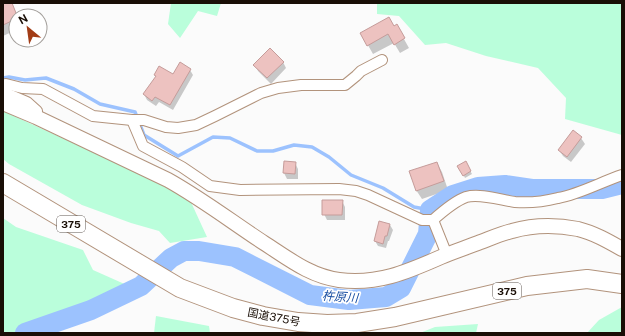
<svg xmlns="http://www.w3.org/2000/svg" width="625" height="336" font-family="'Public Sans','Noto Sans JP',sans-serif">
  <style>
    .green { fill: #bafedb }
    .shadow { fill: #0003 }
    .lines { fill: none; stroke-linecap: round; stroke-linejoin: round }
    .stream { stroke: #9cc2fe; stroke-width: 3.5 }
    .river { stroke: #9cc2fe; stroke-width: 20 }
    .building { fill: #edc2c0; stroke: #c59c9a }
    .street-casing { stroke: #b2937c; stroke-width: 12 }
    .secondary-casing { stroke: #b2937c; stroke-width: 16 }
    .highway-casing { stroke: #b2937c; stroke-width: 20 }
    .street { stroke: #fff; stroke-width: 10 }
    .secondary { stroke: #fff; stroke-width: 14 }
    .highway { stroke: #fff; stroke-width: 18 }
    .labels { text-anchor: middle; dominant-baseline: central; stroke-width: 3.5; stroke-linejoin: round; paint-order: stroke }
    .shield { fill: #fff; stroke: #5e5651; stroke-width: 1 }
    .shield-label { font-size: 10px; font-weight: bold; fill: #190e06 }
    .street-label { font-size: 11px; fill: #190e06; stroke: #fff }
    .water-label { font-size: 12px; font-style: italic; fill: #174da1; stroke: #fff }
  </style>
  <rect width="100%" height="100%" fill="#fbfbfb"/>
  <g class="green">
    <polygon points="171,3 221,3 217,16 198,11 180,38 168,24"/>
    <polygon points="377,3 622,3 622,135 565,119 566,98 538,68 486,56 446,43 425,45 399,16 377,14"/>
    <polygon points="3,111 154,180 190,200 207,237 170,243 159,231 131,223 82,205 9,164 3,159"/>
    <polygon points="3,218 16,227 83,250 93,270 129,286 85,305 12,333 3,333"/>
    <polygon points="622,307 622,333 587,333 599,320"/>
    <polygon points="156,316 209,326 210,333 154,333"/>
    <polygon points="478,324 476,333 420,333 435,327"/>
  </g>
  <g class="shadow">
    <polygon points="3,3 11,3 18,16 16,16 16,30 3,36"/>
    <polygon points="396,25 409,48 400,53 394,43 373,54 361,33 394,27"/>
    <polygon points="283,62 286,68 271,84 258,71 255,65"/>
    <polygon points="190,70 193,75 173,110 159,102 156,106 147,100 144,94 173,75"/>
    <polygon points="573,132 581,138 585,144 571,162 563,156 559,150"/>
    <polygon points="295,163 298,169 298,179 287,179 284,173"/>
    <polygon points="437,163 442,172 448,190 422,199 416,190"/>
    <polygon points="466,163 472,174 465,178 459,166"/>
    <polygon points="342,201 345,207 345,220 327,220 324,214"/>
    <polygon points="390,225 393,230 389,241 388,241 386,248 378,246 375,241"/>
  </g>
  <g class="lines">
    <polyline class="stream" points="3,78 9,77 25,80 46,78 74,89 100,104 135,112 144,135 178,156 213,137 230,138 257,151 273,151 294,145 312,147 329,157 351,175 383,188 414,207 430,210"/>
    <polyline class="river" points="25,333 91,310 141,286 171,258 184,251 199,251 235,257 310,295 349,300 386,297 401,288 428,234 430,210 453,195 478,187 505,185 532,189 602,189 622,184"/>
  </g>
  <g class="building">
    <polygon points="3,3 12,3 16,13 16,19 3,25"/>
    <polygon points="389,17 394,26 397,24 405,38 394,45 388,34 367,46 360,33"/>
    <polygon points="270,48 284,62 267,78 253,65"/>
    <polygon points="180,62 191,69 170,105 155,97 152,101 143,94 156,76 154,75 159,66 173,74"/>
    <polygon points="573,130 582,137 567,157 558,150"/>
    <polygon points="284,161 296,162 295,174 283,173"/>
    <polygon points="466,161 471,171 463,176 457,166"/>
    <polygon points="437,162 444,181 416,191 409,171"/>
    <polygon points="322,200 343,200 342,215 322,215"/>
    <polygon points="379,221 390,224 387,236 385,236 383,244 374,241"/>
  </g>
  <g class="lines">
    <g class="street-casing">
      <g id="street">
        <polyline points="3,87 6,84 22,88 43,89 93,116 132,120 144,120 166,127 178,128 196,125 215,116 261,93 278,88 301,85 345,85 356,76 361,71 382,60"/>
        <polyline points="3,89 6,93 27,102 37,111 36,117"/>
        <polyline points="132,120 143,146 182,167 210,186 240,190 339,189 356,191 368,195 422,220 433,220"/>
        <path d="M447,255L433,220C442,212 455,201 466,197C480,193 501,200 515,202C528,203 546,201 558,198C580,194 601,182 622,175"/>
      </g>
    </g>
    <g class="secondary-casing">
      <path id="secondary" d="M3,103L36,117L168,180C202,199 232,222 264,243C289,259 310,276 339,280C377,285 407,272 441,257C453,252 465,248 478,243C489,239 500,234 512,231C533,225 557,225 578,229C594,233 608,241 622,249"/>
    </g>
    <g class="highway-casing">
      <polyline id="highway" points="3,183 180,288 233,308 263,316 298,322 327,324 357,323 395,317 527,286 587,279 622,284"/>
    </g>
    <use href="#street" class="street"/>
    <use href="#secondary" class="secondary"/>
    <use href="#highway" class="highway"/>
  </g>
  <g class="labels">
    <g class="shield">
      <rect x="57" y="216" width="28" height="16" rx="3"/>
      <rect x="493" y="283" width="28" height="16" rx="3"/>
    </g>
    <g class="shield-label">
      <text x="71" y="224">375</text>
      <text x="507" y="291">375</text>
    </g>
    <g class="street-label">
      <text transform="translate(274 317) rotate(11)">国道375号</text>
    </g>
    <g class="water-label">
      <text transform="translate(340 297) rotate(4)">杵原川</text>
    </g>
  </g>
  <rect width="625" height="336" fill="none" stroke="#190e06" stroke-width="8"/>
  <g transform="translate(28 28) rotate(331)"><circle r="19" fill="#ffffff" stroke="#a39f9b"/>
  <path d="M0-3L7 15L0 10L-7 15Z" fill="#a23c16"/>
  <text y="-6" font-size="11" font-weight="bold" text-anchor="middle" fill="#190e06">N</text>
  </g>
</svg>
